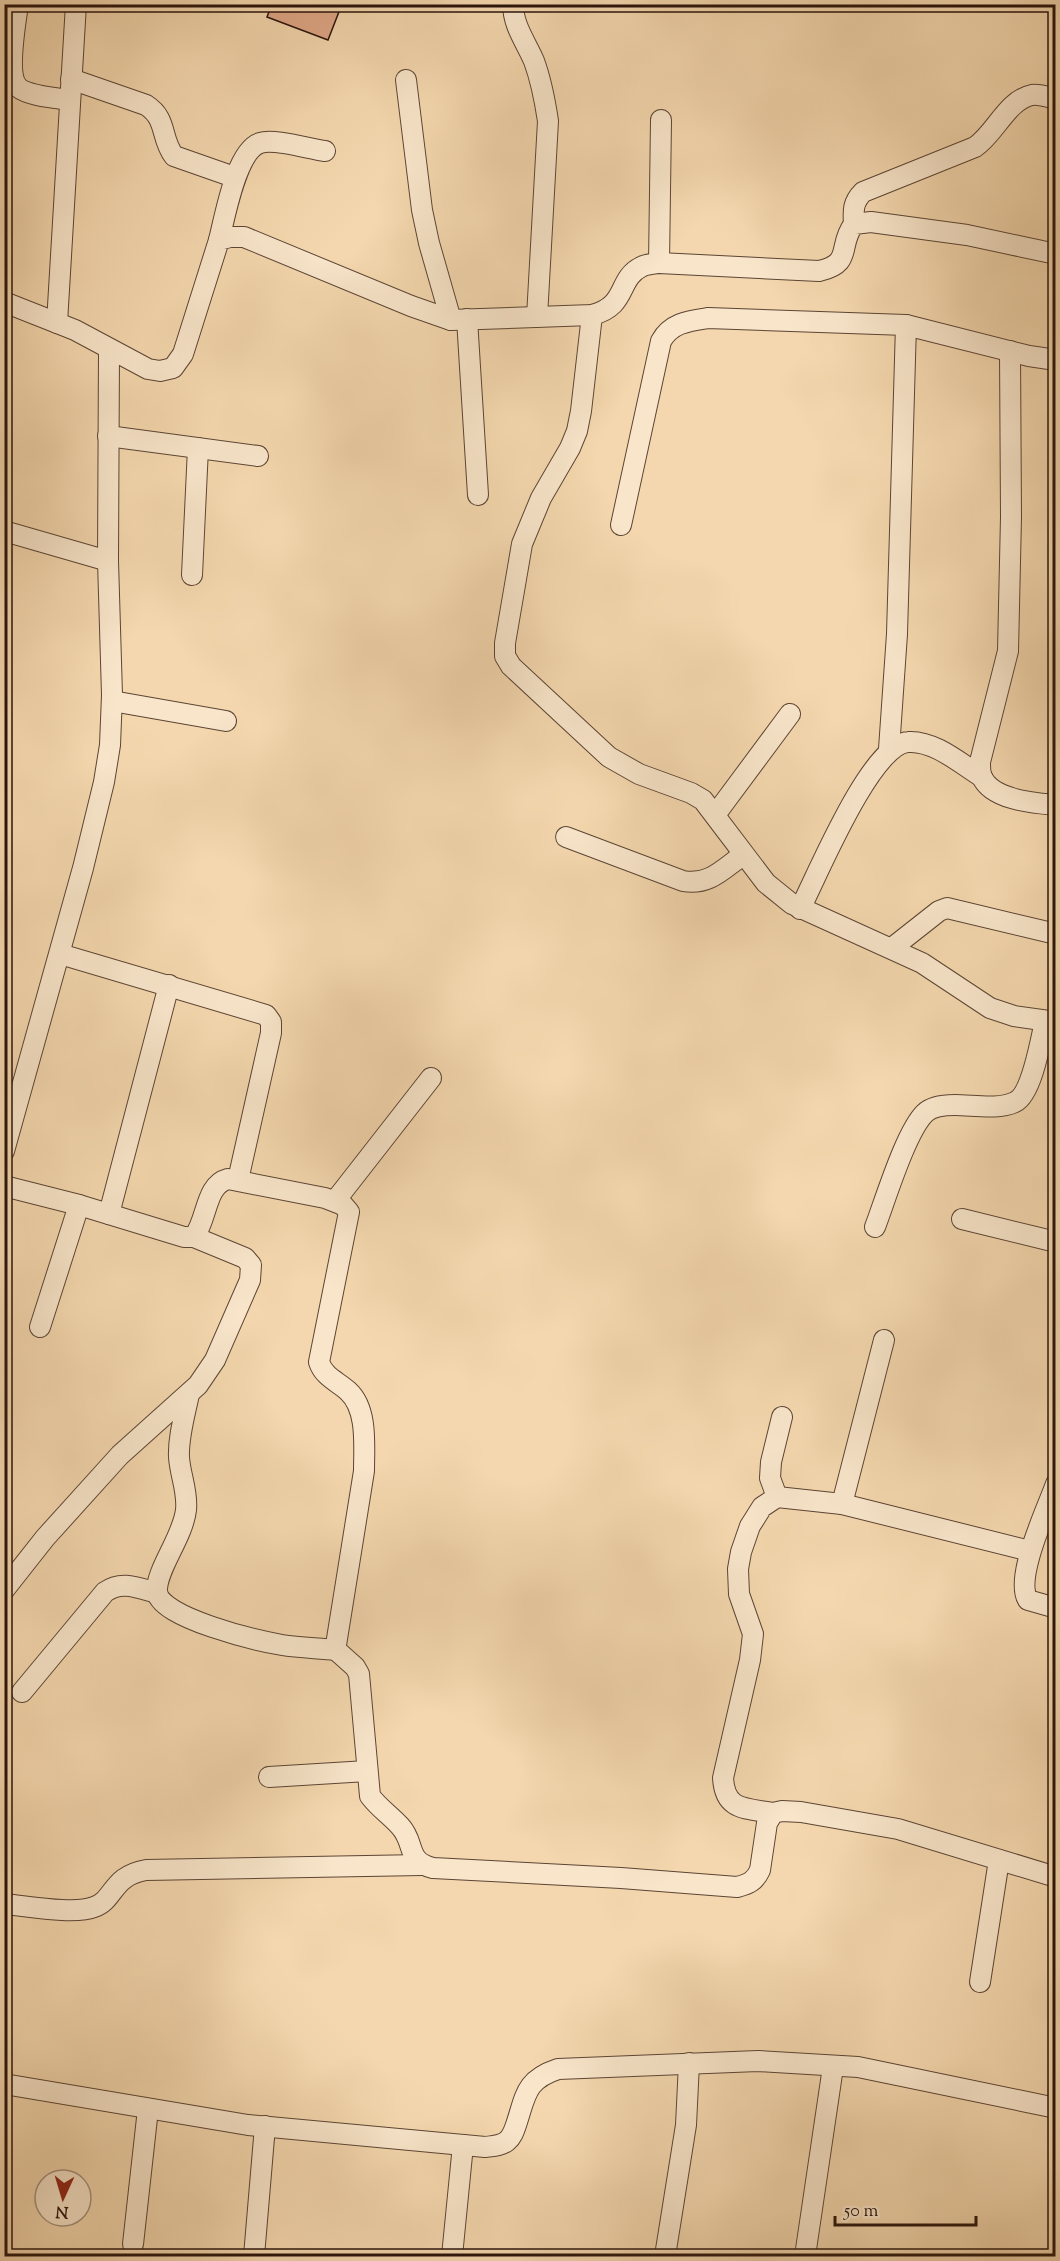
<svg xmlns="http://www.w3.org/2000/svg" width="1060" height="2261" font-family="'Sorts Mill Goudy',serif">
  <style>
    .building { fill: #e0a787; stroke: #2a140c; stroke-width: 1.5 }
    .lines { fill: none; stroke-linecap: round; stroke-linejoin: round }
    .minor-casing { stroke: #5c4534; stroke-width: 22 }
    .minor { stroke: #f8e5ca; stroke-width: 20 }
  </style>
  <rect width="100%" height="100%" fill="#f4d7ae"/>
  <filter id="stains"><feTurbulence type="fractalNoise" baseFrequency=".00333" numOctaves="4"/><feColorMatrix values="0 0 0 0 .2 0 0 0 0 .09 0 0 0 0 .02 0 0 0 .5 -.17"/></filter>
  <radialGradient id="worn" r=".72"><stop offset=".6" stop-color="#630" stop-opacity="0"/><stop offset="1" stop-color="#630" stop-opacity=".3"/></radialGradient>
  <polygon class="building" points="272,4 342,4 328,40 267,17"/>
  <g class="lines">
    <g class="minor-casing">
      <g id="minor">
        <path d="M18,4C16,22 5,76 19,88C29,96 57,98 70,100"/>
        <path d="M513,4C513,26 526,42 534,61C541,80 545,101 548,121L537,317"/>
        <path d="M71,79L146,105C168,119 160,138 174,156L234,177"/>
        <polyline points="406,80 422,210 429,243 451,320"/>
        <path d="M854,224C853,210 853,202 863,192L975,147C995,134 1007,100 1032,95C1039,94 1048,97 1056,99"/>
        <path d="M219,240C225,217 236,151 260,143C274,138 309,149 325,151"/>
        <polyline points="659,263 661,120"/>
        <path d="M4,302L75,330L148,369L160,371L173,368L183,354L219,240L230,237H244L411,306L451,320L592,315C628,306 617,279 641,267C646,264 653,264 659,263L819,271C854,263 837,246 854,224L871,222L967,235L1056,254"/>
        <polyline points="592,315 581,411 577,431 570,448 541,498 522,544 505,643 505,656 511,666 609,757 639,774 691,793 703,800 766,883 792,904 922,963 990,1008 1014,1016 1056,1022"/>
        <polyline points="467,319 478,495"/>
        <polyline points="57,323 76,4"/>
        <path d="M1010,351L1011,517L1008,651L980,762C980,766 980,773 982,777C992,800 1034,803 1056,805"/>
        <polyline points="108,436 258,456"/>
        <path d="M621,525L661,341C671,323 688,321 708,318L906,325"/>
        <polyline points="4,531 108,561"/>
        <polyline points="192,575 198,448"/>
        <polyline points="112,701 226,721"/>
        <polyline points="889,749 897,634 906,325 1029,356 1056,360"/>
        <polyline points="715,815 790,714"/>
        <path d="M566,837L683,881C709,886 723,869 743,855"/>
        <path d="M800,909C817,876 871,744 908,742C934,740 961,764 982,777"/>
        <polyline points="892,948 939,911 947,908 1056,934"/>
        <polyline points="60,954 266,1015 271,1022 271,1033 238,1180"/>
        <polyline points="4,1151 83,868 104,782 110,745 112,695 108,561 109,350"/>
        <path d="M4,1186L79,1205L184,1237H194C208,1218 205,1185 228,1179L325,1198L343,1205L349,1212L319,1362C324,1377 337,1381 348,1391C368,1409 364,1446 364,1471L336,1645V1650L355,1667L359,1674L370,1796C379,1808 390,1815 400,1826C416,1843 405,1861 433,1868L621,1878L737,1887C749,1884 755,1881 760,1870L767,1823L773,1813L782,1811L801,1812L898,1829L1056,1877"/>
        <polyline points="335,1201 431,1078"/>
        <polyline points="109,1214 169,985"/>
        <polyline points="962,1219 1056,1242"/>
        <path d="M875,1227C885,1201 906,1131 925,1113C932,1106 945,1105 955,1105C973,1105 999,1110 1015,1102C1032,1094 1041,1039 1045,1021"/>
        <polyline points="40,1327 79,1205"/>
        <path d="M189,1394C185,1414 178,1437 179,1457C180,1475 188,1491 186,1510C183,1537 156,1570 157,1591C158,1618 259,1641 282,1645C300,1648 319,1648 336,1650"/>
        <path d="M1056,1484C1047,1509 1014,1578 1028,1600L1056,1608"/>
        <polyline points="777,1497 770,1478 771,1462 782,1417"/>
        <polyline points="842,1504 884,1340"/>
        <polyline points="4,1590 45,1538 120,1455 198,1385 215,1360 250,1280 251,1265 245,1258 194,1237"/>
        <path d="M22,1692L105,1592C122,1580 138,1588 157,1593"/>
        <polyline points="269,1777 367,1771"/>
        <path d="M773,1813C745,1808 725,1811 723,1778L750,1660L753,1634L739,1594L738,1569L741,1552L750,1526L762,1507L777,1497L842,1504L1030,1551"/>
        <path d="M4,1904C27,1906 75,1915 94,1907C115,1900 111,1876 146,1870L422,1865"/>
        <polyline points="980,1982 999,1860"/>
        <path d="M4,2084L248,2125L485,2147C493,2146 501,2146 507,2141C512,2137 514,2131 516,2125C526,2095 525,2080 558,2069L758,2061L858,2067L1056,2108"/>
        <polyline points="133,2244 148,2109"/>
        <polyline points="254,2256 265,2126"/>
        <polyline points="452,2256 463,2145"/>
        <polyline points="665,2256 686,2125 689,2063"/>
        <polyline points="805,2256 833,2067"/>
      </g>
    </g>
    <use href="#minor" class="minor"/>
  </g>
  <rect width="1060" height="2261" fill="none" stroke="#f4d7ae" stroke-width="24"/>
  <rect x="6" y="6" width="1048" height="2249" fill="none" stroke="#2a140c" stroke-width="3"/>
  <rect x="12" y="12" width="1036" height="2237" fill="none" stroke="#2a140c" stroke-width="1.5"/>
  <g transform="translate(63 2198) rotate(184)"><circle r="28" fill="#f8e5ca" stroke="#a6917e" stroke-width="1.5"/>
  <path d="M0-4.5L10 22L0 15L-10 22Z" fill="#8f2418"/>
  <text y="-9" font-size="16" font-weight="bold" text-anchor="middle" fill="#2a140c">N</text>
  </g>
  <path d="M835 2216v9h141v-9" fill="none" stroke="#2a140c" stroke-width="3"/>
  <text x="844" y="2216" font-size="18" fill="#2a140c" stroke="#f8e5ca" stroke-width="4.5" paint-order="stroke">50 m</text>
  <rect width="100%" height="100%" filter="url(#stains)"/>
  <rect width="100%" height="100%" fill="url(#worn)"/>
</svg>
